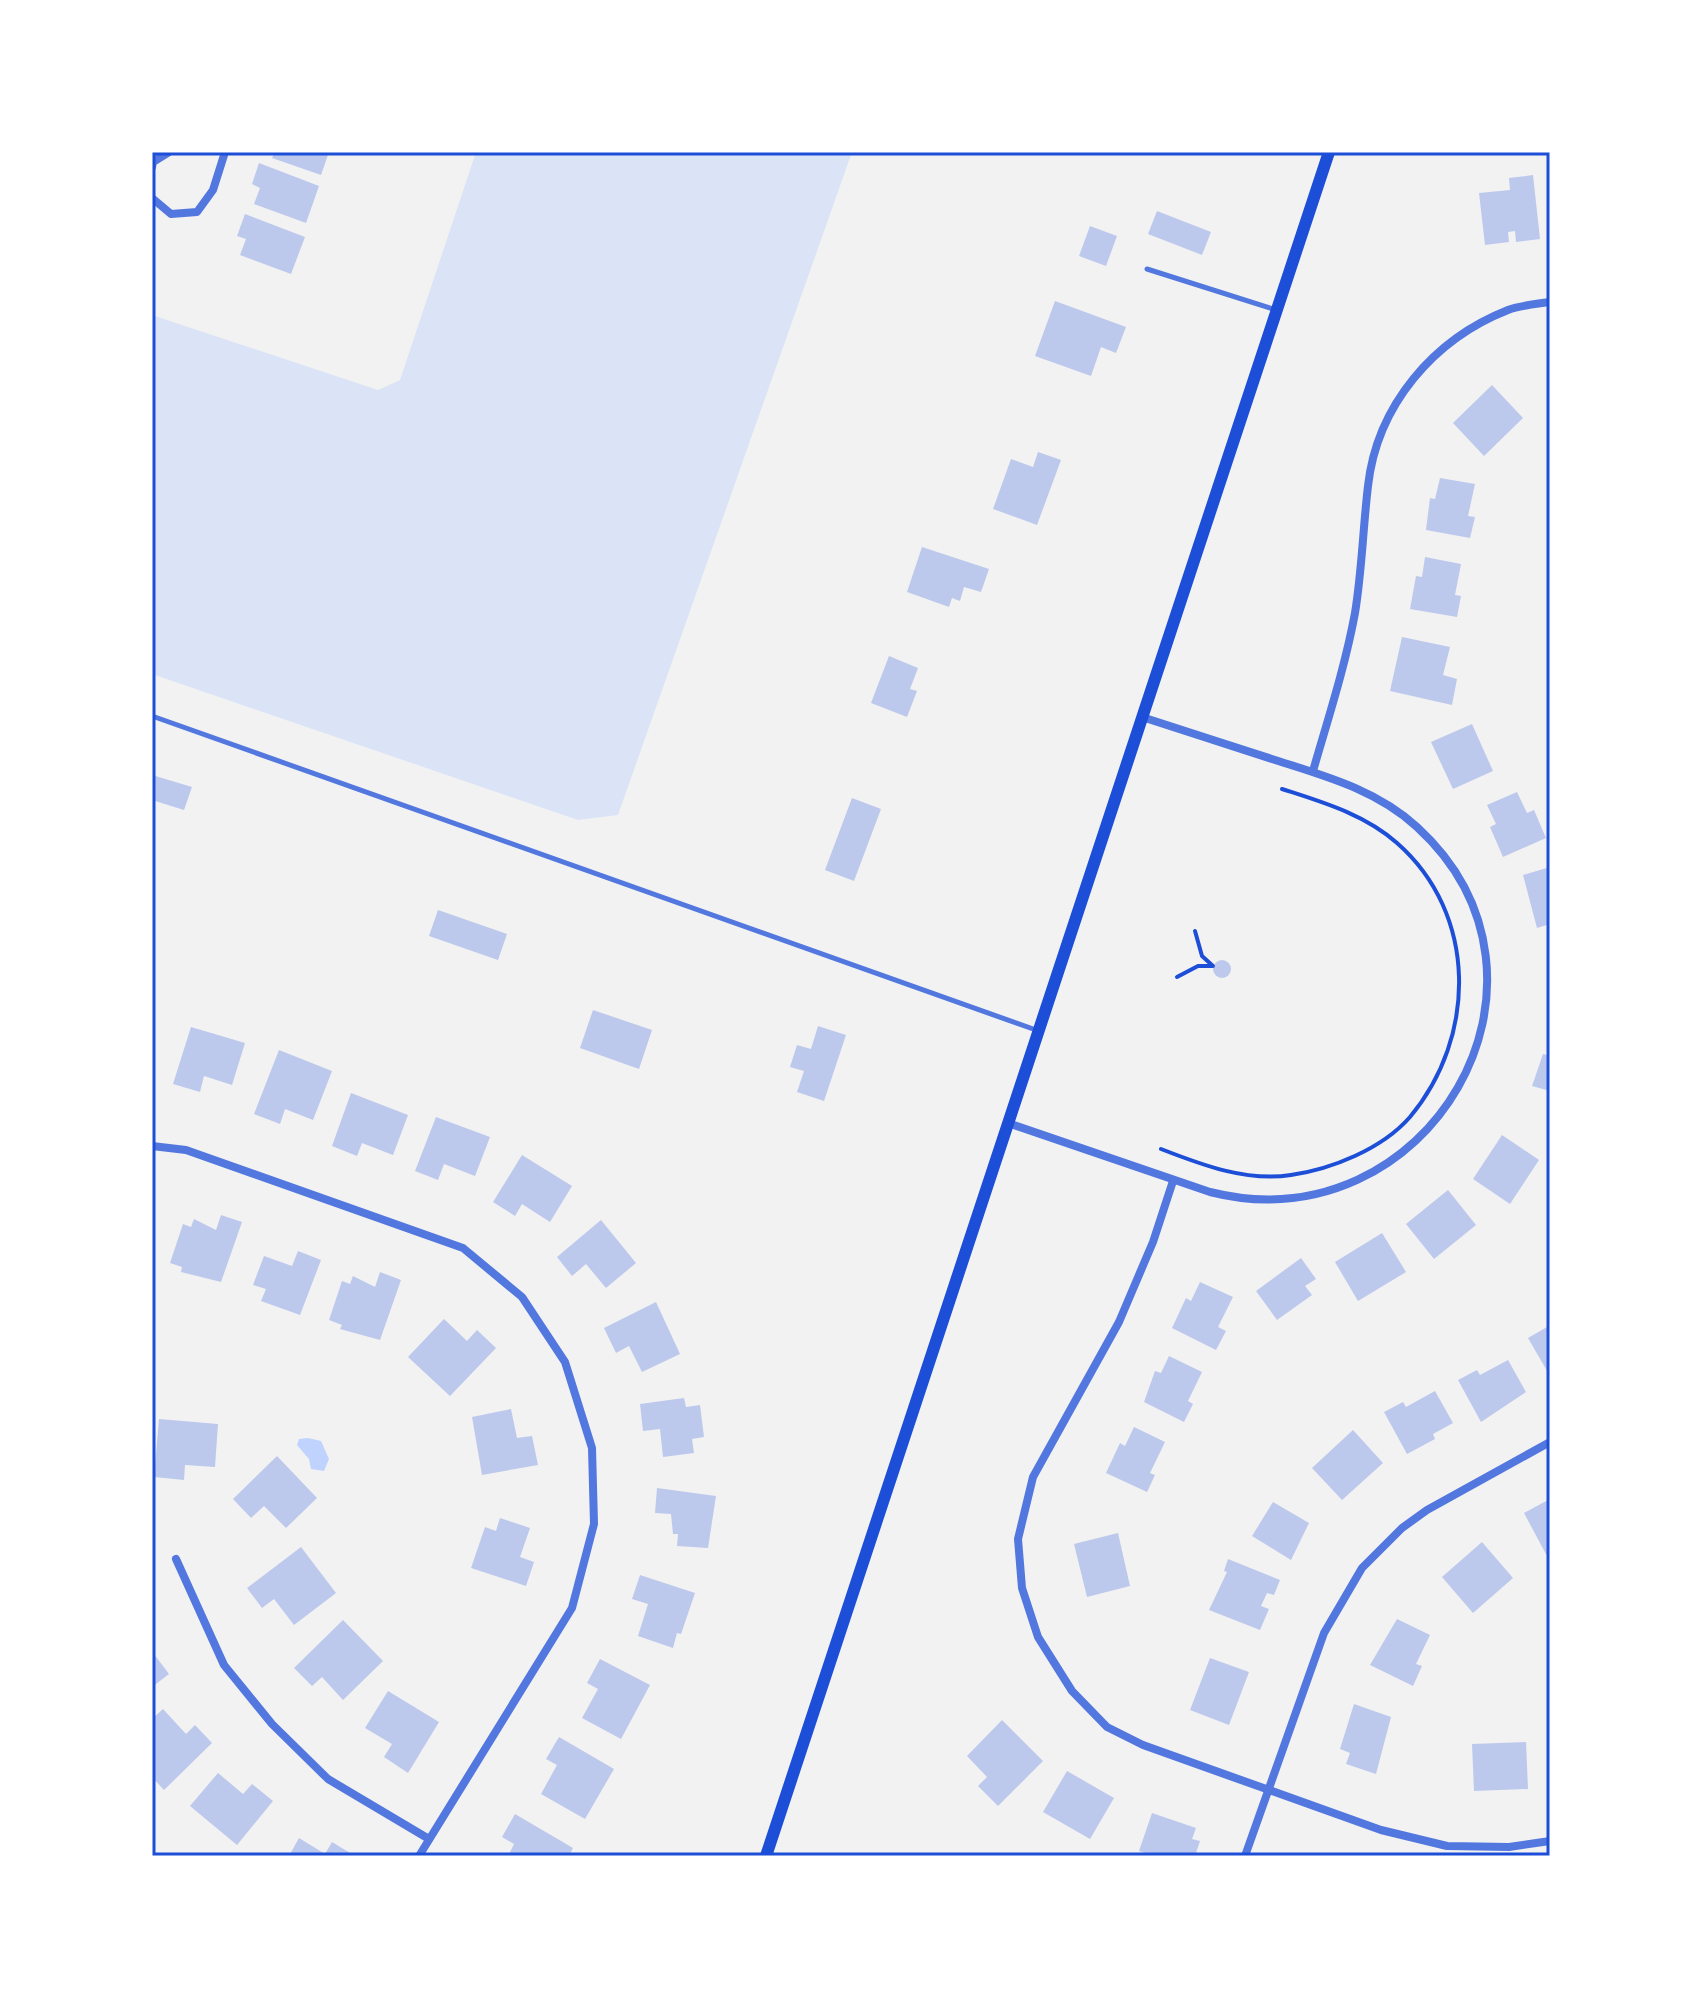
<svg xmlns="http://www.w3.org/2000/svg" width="1702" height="2008" font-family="'Exo 2',sans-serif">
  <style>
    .green { fill: #dbe4f7 }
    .water { fill: #bfd3fe }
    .building { fill: #bdc9ec }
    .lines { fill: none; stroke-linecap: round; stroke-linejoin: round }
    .path { stroke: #1d4ed8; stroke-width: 4 }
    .service { stroke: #5277de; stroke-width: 5 }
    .minor { stroke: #5277de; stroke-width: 8 }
    .secondary { stroke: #1d4ed8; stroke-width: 12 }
    .neatline { fill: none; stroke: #1d4ed8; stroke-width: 3 }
  </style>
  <rect width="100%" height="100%" fill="#f2f2f2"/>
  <polygon class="green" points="476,152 852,152 618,815 578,820 152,674 152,315 378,390 400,380"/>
  <polygon class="water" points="308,1438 321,1441 329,1459 324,1471 311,1469 309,1459 297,1445 299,1439"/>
  <g class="building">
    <polygon points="275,152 329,152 321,175 272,158"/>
    <polygon points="259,163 319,186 306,223 254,204 260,188 252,184"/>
    <polygon points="1533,175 1540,239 1516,242 1515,231 1508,232 1509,242 1485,245 1479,193 1510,190 1509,178"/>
    <polygon points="1157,211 1211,232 1202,255 1148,234"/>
    <polygon points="245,214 305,237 291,274 240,255 246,239 237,236"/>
    <polygon points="1090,226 1117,236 1106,266 1079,256"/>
    <polygon points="1055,301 1126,327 1116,353 1101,347 1091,376 1035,356"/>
    <polygon points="1492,385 1523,418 1484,456 1453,423"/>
    <polygon points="1038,452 1061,460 1037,525 993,509 1011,459 1033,467"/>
    <polygon points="1440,478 1475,484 1468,516 1475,517 1470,538 1426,530 1430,498 1435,499"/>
    <polygon points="922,547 989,569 981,592 964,587 960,601 952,598 949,607 907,592"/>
    <polygon points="1425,557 1461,564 1455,595 1461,596 1457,617 1410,609 1416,576 1422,577"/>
    <polygon points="1402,637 1450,647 1443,675 1457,679 1452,705 1390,691"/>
    <polygon points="889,656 918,668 910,689 917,691 907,717 871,703"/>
    <polygon points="1472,724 1493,771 1453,789 1431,742"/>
    <polygon points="152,775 192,787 184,810 152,800"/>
    <polygon points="1517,792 1527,813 1534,810 1546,838 1503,857 1490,827 1496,824 1487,805"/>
    <polygon points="852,798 881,809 854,881 825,870"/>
    <polygon points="1550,867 1550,924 1537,928 1523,875"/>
    <polygon points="438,910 507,934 498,960 429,936"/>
    <circle cx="1222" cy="969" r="9"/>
    <polygon points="593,1010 652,1030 639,1069 580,1048"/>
    <polygon points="818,1026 846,1035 824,1101 797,1092 804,1071 790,1067 797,1045 811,1049"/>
    <polygon points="191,1027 245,1043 232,1085 204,1076 200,1092 173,1084"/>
    <polygon points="279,1050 332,1071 313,1120 285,1109 280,1124 254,1114"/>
    <polygon points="1543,1054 1550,1056 1550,1091 1532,1086"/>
    <polygon points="351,1093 408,1115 393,1155 362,1143 357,1156 332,1146"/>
    <polygon points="436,1117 490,1137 475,1176 444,1164 438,1180 415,1171"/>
    <polygon points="1502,1135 1539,1160 1510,1204 1473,1179"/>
    <polygon points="522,1155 572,1186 550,1222 522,1204 515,1216 493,1202"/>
    <polygon points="1448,1190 1476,1225 1434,1259 1406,1224"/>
    <polygon points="221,1215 242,1222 221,1282 181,1272 182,1267 170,1263 183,1224 191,1227 194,1219 216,1230"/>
    <polygon points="601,1220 636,1263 606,1288 586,1264 572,1276 557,1257"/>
    <polygon points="1382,1233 1406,1272 1358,1301 1335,1262"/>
    <polygon points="298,1251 321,1260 300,1315 261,1301 266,1289 253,1285 264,1256 292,1266"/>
    <polygon points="1301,1258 1316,1279 1305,1286 1312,1295 1277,1320 1256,1291"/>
    <polygon points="380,1272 401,1280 380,1340 340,1329 342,1325 329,1320 342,1281 350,1284 353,1276 375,1287"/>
    <polygon points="1200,1282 1233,1297 1218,1327 1226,1331 1216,1350 1172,1328 1186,1298 1191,1301"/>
    <polygon points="656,1302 680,1354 642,1372 629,1346 616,1353 604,1328"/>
    <polygon points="444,1319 467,1341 477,1330 496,1348 450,1396 408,1357"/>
    <polygon points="1547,1327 1550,1332 1550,1376 1528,1338"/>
    <polygon points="1169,1356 1202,1372 1188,1401 1193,1404 1184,1422 1144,1402 1155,1371 1161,1373"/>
    <polygon points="1508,1360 1526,1392 1481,1422 1458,1380 1477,1370 1480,1375"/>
    <polygon points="1435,1391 1453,1423 1433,1434 1435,1439 1407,1454 1384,1412 1403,1402 1406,1407"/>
    <polygon points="684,1398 686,1407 700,1405 704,1437 692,1439 694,1453 663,1457 660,1429 643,1431 640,1404"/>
    <polygon points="511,1409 517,1438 532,1436 538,1465 482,1475 472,1417"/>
    <polygon points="159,1419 218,1424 215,1467 185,1465 184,1480 154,1477"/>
    <polygon points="1134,1427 1165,1442 1150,1473 1155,1475 1147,1492 1106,1473 1120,1443 1125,1446"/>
    <polygon points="1353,1430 1383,1463 1342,1500 1312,1468"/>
    <polygon points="277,1456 317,1498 286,1528 264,1506 251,1518 233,1499"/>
    <polygon points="657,1488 716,1496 708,1548 677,1546 678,1534 673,1534 671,1514 655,1513"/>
    <polygon points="1550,1499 1550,1554 1547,1556 1524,1513"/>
    <polygon points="1273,1502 1309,1523 1291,1560 1252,1536"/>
    <polygon points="500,1518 530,1528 520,1557 534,1562 526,1586 471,1568 485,1527 496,1531"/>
    <polygon points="1118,1533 1130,1586 1087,1597 1074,1544"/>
    <polygon points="1482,1542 1513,1578 1473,1613 1442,1577"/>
    <polygon points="301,1547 336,1593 294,1625 274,1599 262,1608 247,1588"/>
    <polygon points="1228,1559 1280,1580 1274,1595 1267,1593 1261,1606 1269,1609 1260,1630 1209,1610 1227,1572 1224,1571"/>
    <polygon points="640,1575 695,1593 681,1634 677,1633 673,1648 638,1636 648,1604 632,1599"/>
    <polygon points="1397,1619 1430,1635 1416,1664 1422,1666 1413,1686 1370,1665"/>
    <polygon points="343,1620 383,1661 343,1700 322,1677 312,1686 294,1668"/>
    <polygon points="154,1654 169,1674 152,1687 152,1656"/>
    <polygon points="1210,1658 1249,1672 1229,1725 1190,1710"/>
    <polygon points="600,1659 650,1685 621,1739 582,1718 598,1689 587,1683"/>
    <polygon points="388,1691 439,1722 408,1773 384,1757 392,1744 365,1728"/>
    <polygon points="1354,1704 1391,1717 1376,1774 1346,1764 1350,1753 1340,1749"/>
    <polygon points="163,1709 186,1734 195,1725 212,1743 164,1790 152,1777 152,1719"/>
    <polygon points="1002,1720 1043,1761 998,1806 978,1786 987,1777 967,1756"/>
    <polygon points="559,1737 614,1769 585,1819 541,1794 557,1765 546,1759"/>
    <polygon points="1526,1742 1528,1789 1474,1791 1472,1744"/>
    <polygon points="1067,1771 1114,1798 1090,1839 1043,1812"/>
    <polygon points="218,1773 243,1794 252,1784 273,1801 237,1845 190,1806"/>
    <polygon points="1152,1813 1196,1828 1192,1839 1200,1841 1195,1856 1155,1856 1139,1851"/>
    <polygon points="515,1814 573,1848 569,1856 508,1856 514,1844 502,1837"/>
    <polygon points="299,1838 325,1854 332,1842 355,1856 289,1856"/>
  </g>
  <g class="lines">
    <g class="path">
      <polyline points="1177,977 1198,966 1213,966 1202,956 1195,931"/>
      <path d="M1161,1149C1202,1165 1247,1182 1291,1175C1332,1169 1382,1149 1410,1117C1477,1037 1478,914 1397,843C1364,814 1322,802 1282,789"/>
    </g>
    <g class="service">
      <polyline points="1147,269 1276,310"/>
      <polyline points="152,716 1036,1030"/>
    </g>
    <g class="minor">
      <polyline points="152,167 153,162 169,152"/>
      <polyline points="152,198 171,214 197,212 213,190 225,152"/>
      <path d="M1313,771C1328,719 1345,667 1355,613C1362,570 1363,528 1368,486C1377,405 1434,339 1508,310C1521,305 1537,304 1550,302"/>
      <path d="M1008,1123L1210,1192C1428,1247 1584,980 1417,827C1377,790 1325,776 1275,760C1231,746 1186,731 1142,717"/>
      <polyline points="152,1146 186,1150 463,1248 522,1297 565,1362 592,1448 594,1524 572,1608 419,1856"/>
      <polyline points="1173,1181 1153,1242 1119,1322 1033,1477 1018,1539 1022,1588 1038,1637 1072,1691 1107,1727 1143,1745 1381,1830 1447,1846 1509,1847 1550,1841"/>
      <polyline points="176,1559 224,1665 272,1724 328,1779 429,1839"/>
      <polyline points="1245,1856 1324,1633 1362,1568 1402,1528 1427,1510 1550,1442"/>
    </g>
    <polyline class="secondary" points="766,1856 1329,152"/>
  </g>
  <rect width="1702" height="2008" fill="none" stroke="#ffffff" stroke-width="308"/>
  <rect x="154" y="154" width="1394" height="1700" class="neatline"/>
</svg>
